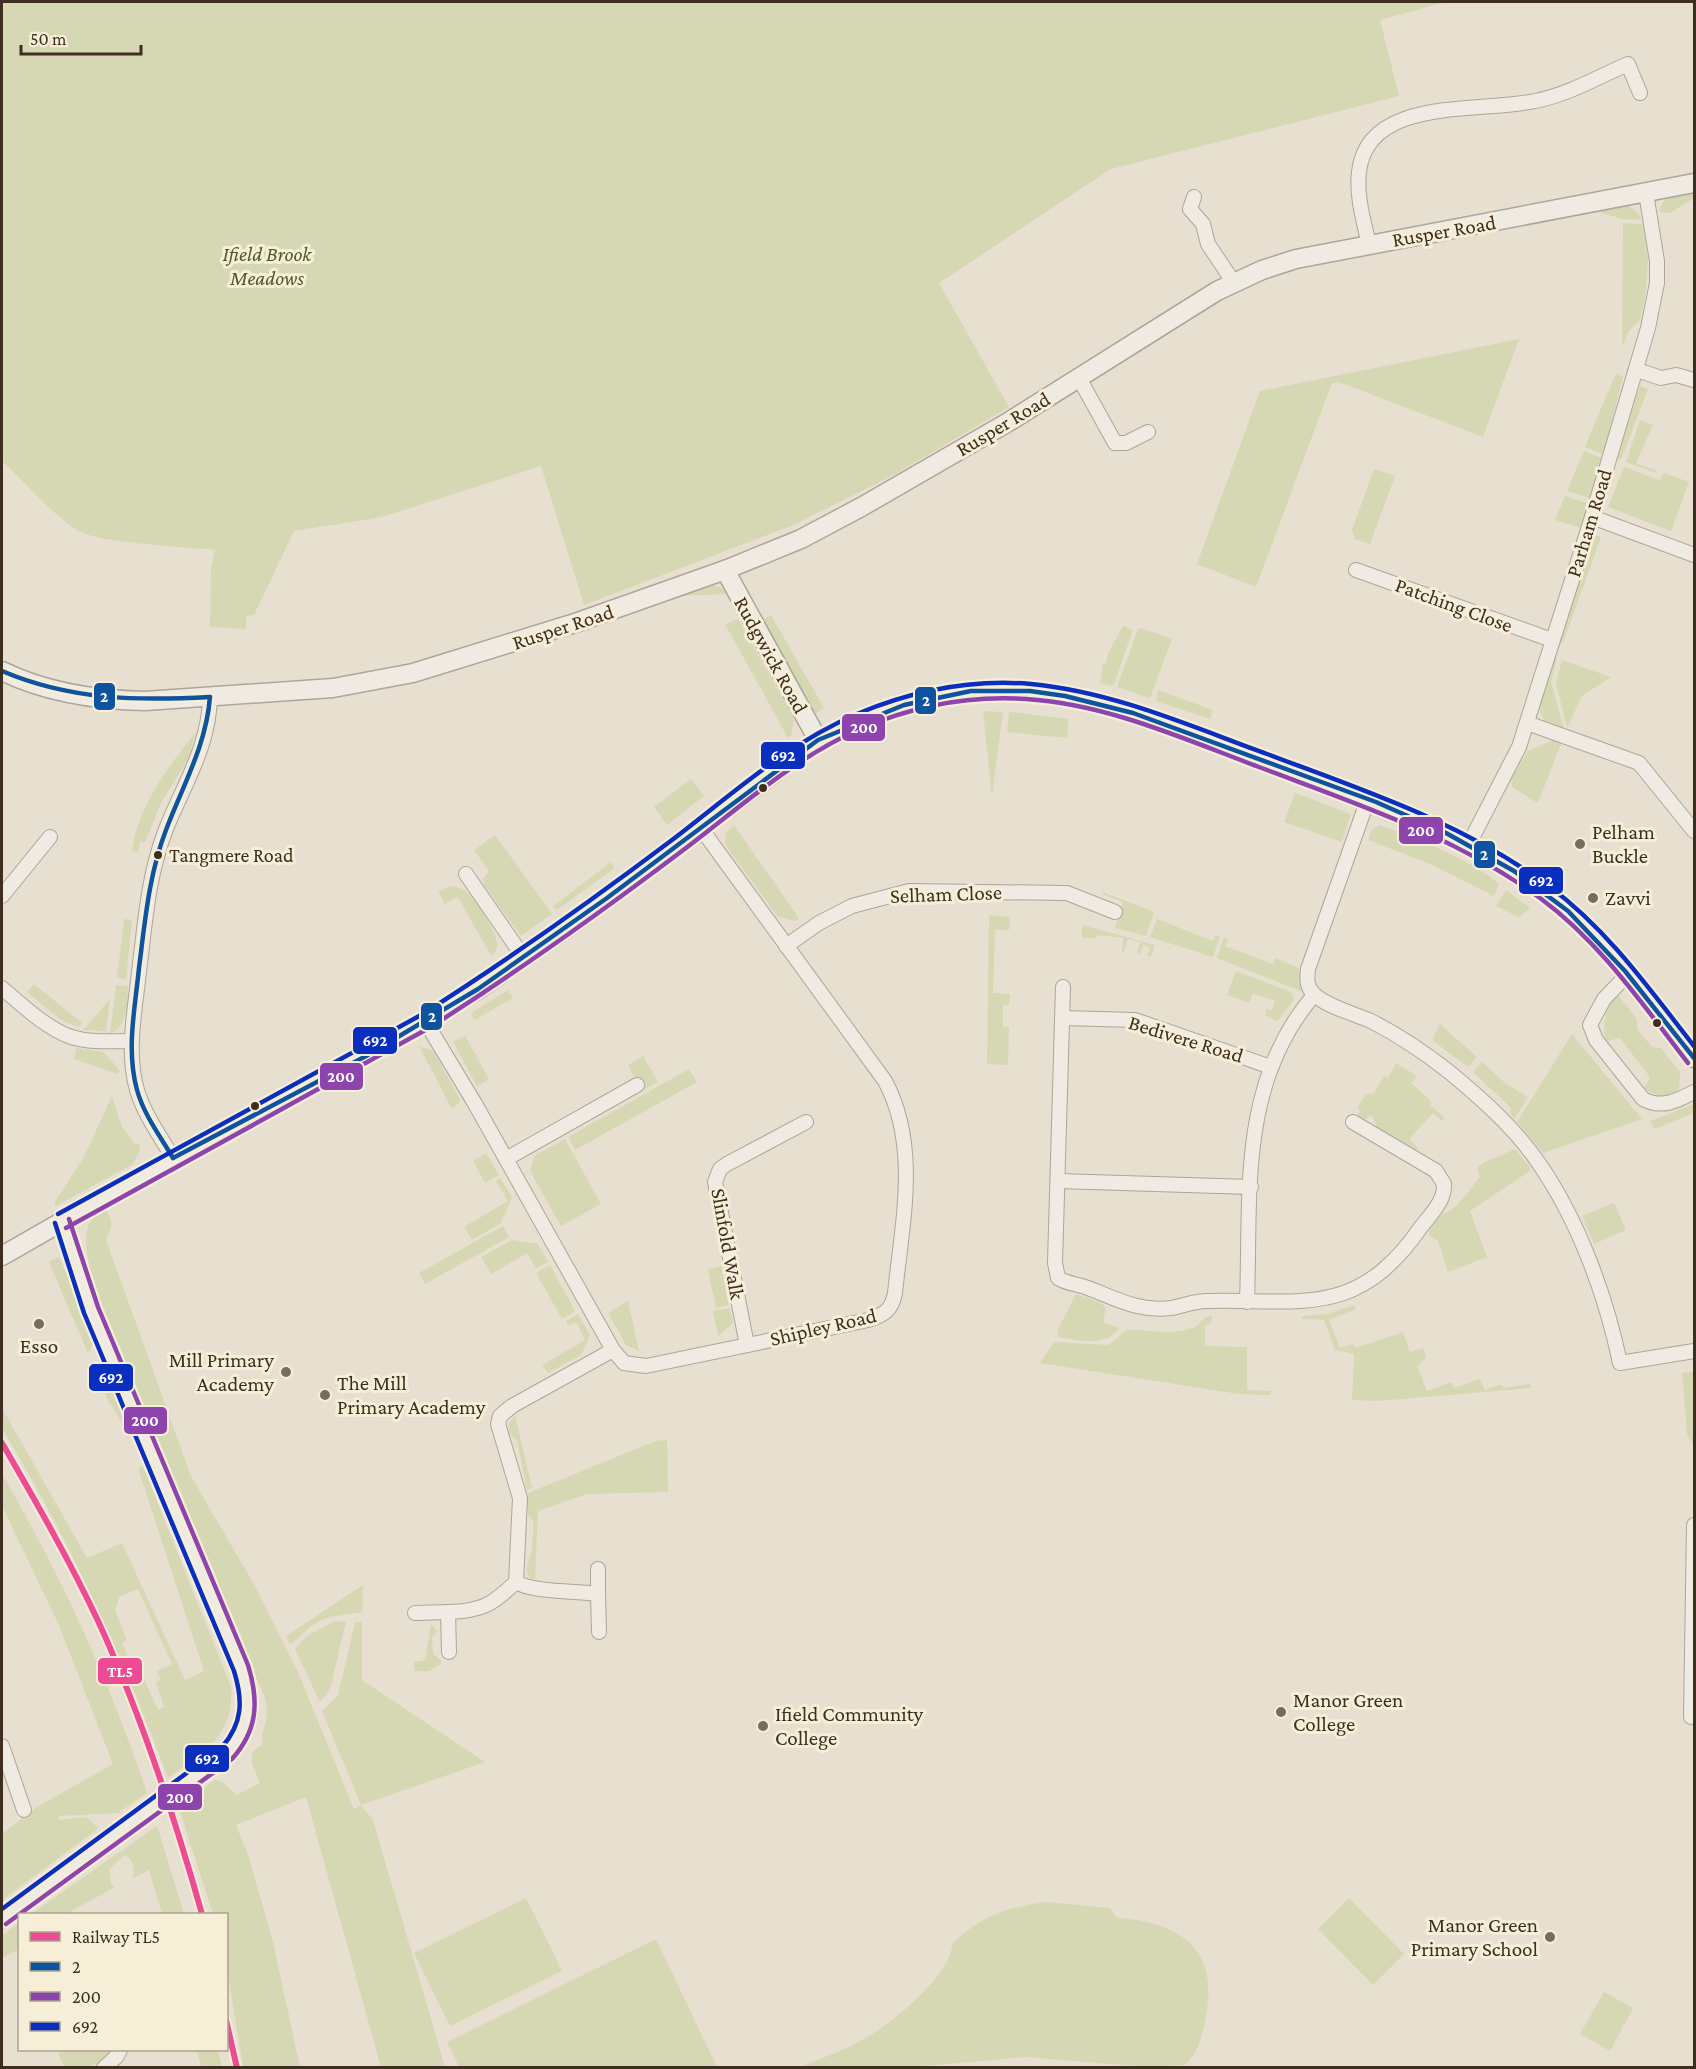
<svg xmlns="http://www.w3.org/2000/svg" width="1696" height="2069" font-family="'Crimson Pro',serif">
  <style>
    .green { fill: #d6d7b3; fill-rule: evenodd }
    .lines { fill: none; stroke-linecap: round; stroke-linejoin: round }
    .minor-casing { stroke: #ada599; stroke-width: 16 }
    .tertiary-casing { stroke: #ada599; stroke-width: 21 }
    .minor { stroke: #efebe3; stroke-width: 14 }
    .tertiary { stroke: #efebe3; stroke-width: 18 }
    .bus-1-casing { stroke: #f7eed8; stroke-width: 9 }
    .bus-2-casing { stroke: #f7eed8; stroke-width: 9 }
    .bus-3-casing { stroke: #f7eed8; stroke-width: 9 }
    .bus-1 { stroke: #0e539f; stroke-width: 4.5 }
    .bus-2 { stroke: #8e44ad; stroke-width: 4.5 }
    .bus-3 { stroke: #0a2ebe; stroke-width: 4.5 }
    .rail-1-casing { stroke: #f7eed8; stroke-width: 10 }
    .rail-1 { stroke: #ee4b95; stroke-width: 6 }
    .bus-dot { fill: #3d2e20; stroke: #f7eed8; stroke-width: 2 }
    .poi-dot { fill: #786c5e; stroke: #f7eed8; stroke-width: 2 }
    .labels { text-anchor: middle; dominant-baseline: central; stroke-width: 6; stroke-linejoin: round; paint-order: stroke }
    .bus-label { font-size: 20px; fill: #3d2e20; stroke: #f7eed8; text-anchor: start }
    .street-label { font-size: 21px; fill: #3d2e20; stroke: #f7eed8 }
    .park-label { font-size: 21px; font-style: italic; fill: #4d5a26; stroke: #f7eed8 }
    .poi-label { font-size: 21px; fill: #3d2e20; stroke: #f7eed8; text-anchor: start }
    .line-badge { stroke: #f7eed8; stroke-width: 2 }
    .badge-label { font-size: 16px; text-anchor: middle; font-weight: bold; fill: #fff }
  </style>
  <rect width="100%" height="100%" fill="#e7e0d1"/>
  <g class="green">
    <path d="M2,2H1446L1380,20L1399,96L1111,169L939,283L1009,407L892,476L791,526L584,605L541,466L382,517L294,531L254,615L246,616V629L210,627L211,570L215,550C188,547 96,543 77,530C49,512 26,483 2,461Z"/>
    <path d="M1694,189V198L1670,213L1659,212C1663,193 1678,193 1694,189Z"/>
    <polygon points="1628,205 1638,213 1642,220 1624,219 1601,213 1606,208"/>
    <polygon points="1623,223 1643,224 1648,260 1645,297 1640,320 1629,331 1622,347"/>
    <polygon points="1519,339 1483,437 1339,382 1332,383 1256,587 1197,564 1260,391"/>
    <path d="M1616,373L1623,377C1615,404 1612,427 1603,454L1585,447Z"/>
    <polygon points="1640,386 1648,389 1621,460 1614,458"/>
    <polygon points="1640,420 1653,425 1636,463 1657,471 1656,473 1626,462"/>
    <polygon points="1584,451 1602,458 1590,498 1567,491"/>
    <polygon points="1624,467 1660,480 1664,473 1689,482 1671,531 1608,507"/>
    <polygon points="1374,469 1395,476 1370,544 1355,539 1352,530"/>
    <polygon points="1565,496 1590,504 1581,528 1555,520"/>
    <polygon points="1595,535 1601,537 1563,643 1558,642"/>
    <polygon points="707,584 718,586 729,594 674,596"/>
    <polygon points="771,615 824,708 816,713 813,710 763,620"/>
    <polygon points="738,619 794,719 791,736 788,738 725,624"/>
    <polygon points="1123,626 1133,630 1114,684 1110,686 1100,683 1103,663 1106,664 1108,654"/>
    <polygon points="1141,628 1172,639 1150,698 1117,687 1138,629"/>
    <polygon points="1553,657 1557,659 1551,682 1564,729 1544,720 1539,708 1540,700"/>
    <polygon points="1562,660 1611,677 1582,696 1567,728 1556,683"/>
    <polygon points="1158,690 1213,710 1210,719 1156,701"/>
    <polygon points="983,711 1003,712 992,796"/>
    <polygon points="1009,712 1068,719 1067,738 1007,732"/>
    <path d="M196,732L189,757L161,803L145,842H140L138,852L132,851C138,806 168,767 196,732Z"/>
    <polygon points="1553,740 1562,741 1538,803 1512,787 1511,778 1528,751"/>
    <polygon points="691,779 704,796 667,825 654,807"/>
    <polygon points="1295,793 1351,814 1342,842 1284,822"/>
    <polygon points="1386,816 1403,820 1498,868 1495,874 1445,846 1379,818"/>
    <polygon points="734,825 799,918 796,921 778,917 729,850 725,844 726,833"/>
    <path d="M1380,825C1420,841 1465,856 1499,884L1494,896L1430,864L1368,840L1372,829Z"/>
    <polygon points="495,835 552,914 521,936 484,885 483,879 489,871 474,850"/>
    <polygon points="611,862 615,868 557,910 552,907"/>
    <path d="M450,886C454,887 459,887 464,890C473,895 496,932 497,943C498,949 495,952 491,956L458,897L445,904L438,892Z"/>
    <polygon points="1506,890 1530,908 1519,917 1496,906"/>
    <polygon points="1103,892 1154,912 1146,936 1115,928 1123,902 1102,894"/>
    <polygon points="989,915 1010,917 1009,930 995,930 993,993 1010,994 1009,1005 1003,1005 1003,1027 1009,1027 1008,1065 987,1064"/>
    <polygon points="124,919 132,920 126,979 117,978"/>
    <polygon points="1157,919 1213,941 1215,935 1220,936 1213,957 1150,937"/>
    <polygon points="1082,925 1155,945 1151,957 1147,956 1150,947 1143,945 1140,954 1137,953 1140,942 1128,939 1124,952 1122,952 1123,938 1097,935 1096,938 1082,938"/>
    <polygon points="1224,937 1228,939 1225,946 1273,964 1276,958 1299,968 1303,992 1217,958"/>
    <polygon points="1236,971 1291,992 1294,1000 1277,1021 1265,1015 1267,1009 1272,1010 1275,1001 1253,993 1249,1003 1227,995"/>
    <polygon points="34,984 82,1023 79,1027 61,1020 27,992"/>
    <path d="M116,985L128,986C127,1005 129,1024 110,1034Z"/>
    <polygon points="508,990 513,998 474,1020 471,1013"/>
    <path d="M1617,994L1637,1019V1029L1652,1047L1661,1048L1680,1072L1679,1092C1666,1097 1656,1097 1644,1088L1650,1077L1620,1038L1606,1041C1601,1024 1606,1008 1617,994Z"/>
    <polygon points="110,999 106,1031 83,1030 109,1000"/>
    <polygon points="1440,1024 1477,1057 1468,1067 1432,1040"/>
    <polygon points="1572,1034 1642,1119 1543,1153 1517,1122"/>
    <polygon points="465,1036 489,1079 477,1086 453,1042"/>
    <polygon points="419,1046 433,1051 460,1099 459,1103 452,1109"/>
    <polygon points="76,1048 104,1052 120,1071 118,1074 74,1059"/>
    <polygon points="643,1056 658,1082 642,1091 628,1065"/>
    <polygon points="1482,1062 1505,1083 1528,1097 1514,1119 1510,1113 1511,1108 1473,1072"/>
    <polygon points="1396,1063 1417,1076 1411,1083 1432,1102 1430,1105 1445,1118 1442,1121 1433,1113 1409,1139 1418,1148 1416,1149 1377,1127 1372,1115 1365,1119 1357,1116 1360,1110 1357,1108 1365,1095 1374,1093 1384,1076 1388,1078"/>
    <polygon points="689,1069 697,1082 575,1150 568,1137"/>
    <polygon points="112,1096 122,1127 135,1144 139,1143 140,1149 133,1164 56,1206 54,1203 84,1157"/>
    <polygon points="1694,1104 1694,1113 1654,1129 1650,1121"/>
    <polygon points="565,1139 601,1204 561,1226 530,1171 534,1156"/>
    <path d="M1515,1149L1530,1167V1171L1470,1211L1487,1257L1448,1272L1438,1241L1429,1235C1429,1217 1442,1216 1454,1208C1463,1200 1472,1186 1480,1177L1477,1168L1483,1163Z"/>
    <polygon points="486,1153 499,1175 485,1183 473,1161"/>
    <polygon points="500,1178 512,1197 501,1223 472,1240 464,1227 508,1201 496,1181"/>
    <polygon points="1614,1203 1626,1230 1594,1244 1582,1216"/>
    <path d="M106,1208L112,1224L106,1240L191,1476L256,1588L297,1670L354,1809L361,1805L322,1711L338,1696L355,1622H362V1680L485,1762L361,1805L373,1820L445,2067H381L306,1797L236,1825L249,1858L273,1942L300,2067H243L227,1969L226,1914H213L179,1808L214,1780L223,1782L237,1795L260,1783L252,1764V1752L263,1744C260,1736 264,1730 266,1721C269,1701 262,1690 253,1672L102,1308C94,1284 69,1220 106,1208Z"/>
    <polygon points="503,1226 509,1237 425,1284 419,1273"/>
    <polygon points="512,1240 538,1244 548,1262 536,1269 527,1253 491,1274 481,1257"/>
    <polygon points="59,1257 93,1335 94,1343 88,1353 49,1262"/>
    <polygon points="550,1265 575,1311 562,1319 536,1273"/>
    <polygon points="721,1266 729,1305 716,1308 708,1269"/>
    <path d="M1076,1294L1101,1303L1106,1308L1103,1322L1119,1328C1107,1347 1078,1341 1059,1337L1057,1331Z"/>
    <polygon points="628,1301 639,1351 626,1345 608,1313"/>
    <polygon points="1354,1305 1356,1309 1329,1320 1340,1348 1353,1344 1355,1348 1403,1332 1410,1352 1423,1348 1426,1358 1417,1366 1427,1391 1451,1382 1454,1388 1480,1379 1485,1390 1501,1384 1504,1388 1530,1384 1529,1373 1531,1388 1377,1401 1352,1400 1354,1354 1335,1350 1324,1320 1302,1319 1302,1316 1328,1314"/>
    <polygon points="730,1308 733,1323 718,1336 713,1311"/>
    <polygon points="578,1314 590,1335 581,1355 548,1373 542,1365 585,1340 576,1322 568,1326 566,1321"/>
    <path d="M1212,1315L1211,1324L1205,1325V1346L1247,1347V1390L1271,1391V1395L1239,1394L1040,1363L1054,1342L1108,1345L1127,1330C1149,1329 1171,1336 1193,1328C1201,1324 1202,1317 1212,1315Z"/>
    <polygon points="95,1371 104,1371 112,1380 136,1437 132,1438 109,1402"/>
    <polygon points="1694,1372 1694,1447 1687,1434 1682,1373"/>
    <path d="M2,1408L87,1558L122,1543L185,1680L204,1671L138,1468L143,1466L231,1687C235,1736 203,1753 168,1778C122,1656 69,1539 2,1428ZM138,1589L172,1664L157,1671L161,1680L156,1682L164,1707L158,1710L143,1677L138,1679L122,1643L127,1640L115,1611L119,1597Z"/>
    <polygon points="515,1415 532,1488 527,1490 517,1441 508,1431 509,1423"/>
    <path d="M667,1440L668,1492L587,1494L538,1511L535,1579L529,1577C523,1566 531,1559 532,1548C533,1539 533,1530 533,1521L528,1515V1493L656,1441Z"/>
    <path d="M2,1474C61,1575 110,1682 147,1793L118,1813L59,1816V1820L86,1817L99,1828L2,1900V1834L37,1807L113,1764L58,1623L2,1506Z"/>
    <polygon points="363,1585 362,1612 329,1617 314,1624 290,1645 286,1636"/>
    <polygon points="335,1621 346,1622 330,1689 320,1702 295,1649 307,1636"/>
    <polygon points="431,1624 437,1631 432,1637 433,1653 441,1661 441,1664 429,1671 414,1671 414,1662 425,1660"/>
    <path d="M157,1826L184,1914H162L149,1870L133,1878C134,1868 134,1860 125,1855L109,1869L111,1884L115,1887L66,1914H31Z"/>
    <polygon points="526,1898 562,1971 450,2026 414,1953"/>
    <polygon points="1349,1898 1404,1954 1373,1985 1318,1929"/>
    <path d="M1046,1902L1110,1908L1117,1918C1181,1922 1221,1950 1205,2020C1201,2038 1199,2052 1185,2065L1148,2067L1025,2057L913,2067H800C821,2058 844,2051 864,2039C890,2025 952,1975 952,1944C983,1915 1005,1908 1046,1902Z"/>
    <polygon points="19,1923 19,1949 2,1958 2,1936"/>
    <polygon points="656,1939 717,2067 459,2067 447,2042"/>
    <polygon points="1604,1992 1633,2008 1610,2051 1580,2034"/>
    <path d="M65,2050H112C101,2068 84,2067 65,2067L58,2054Z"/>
    <polygon points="197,2050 218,2050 222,2067 201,2067"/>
  </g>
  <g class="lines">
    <g class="minor-casing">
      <g id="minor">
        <polyline points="1194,197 1190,209 1203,224 1208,244 1234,283"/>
        <path d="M1369,245C1364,222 1356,196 1359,172C1367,96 1480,113 1535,101C1567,95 1598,77 1628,64L1640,93"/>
        <polyline points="1637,370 1661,378 1676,375 1694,380"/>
        <polyline points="1079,378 1115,443 1126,443 1148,432"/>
        <polyline points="1592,517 1694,555"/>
        <polyline points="1356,570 1552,640"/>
        <polyline points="1527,723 1639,763 1694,831"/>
        <path d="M1368,799L1308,969C1307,978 1306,987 1314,994C1325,1006 1355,1014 1371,1021C1398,1035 1424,1052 1448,1071C1481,1098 1516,1129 1540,1165C1579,1222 1606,1296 1620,1363L1694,1351"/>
        <polyline points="1470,842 1519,747 1592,517 1648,328 1657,283 1657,261 1646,193"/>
        <polyline points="466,874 524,958"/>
        <polyline points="2,896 50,837"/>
        <polyline points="786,946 819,923 852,906 909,891 1067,893 1115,912"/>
        <path d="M1627,975L1604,999L1590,1025L1596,1040L1643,1099C1661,1109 1677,1101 1694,1092"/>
        <path d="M1063,987L1055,1263L1058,1278C1067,1284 1078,1284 1088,1288C1117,1299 1139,1312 1171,1308C1183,1306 1194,1301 1207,1301C1303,1299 1357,1319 1421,1227C1431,1214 1445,1201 1444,1184L1436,1171L1353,1122"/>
        <path d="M2,988C22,1005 46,1028 71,1037C91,1043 112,1041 132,1041"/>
        <polyline points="1063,1018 1135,1020 1271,1067"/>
        <path d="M425,1021L474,1102L613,1350L624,1363L646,1366L868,1320C884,1315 892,1310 895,1293C902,1223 920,1146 885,1081L700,827"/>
        <path d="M173,1158C160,1136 144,1114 137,1090C126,1052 135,1010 139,972C145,924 148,875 166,829C184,784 209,747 210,697"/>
        <polyline points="506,1159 637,1085"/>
        <polyline points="1058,1181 1251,1187"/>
        <path d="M1247,1302C1251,1193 1238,1084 1314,995"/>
        <polyline points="747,1345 715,1182 720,1169 727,1164 806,1122"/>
        <path d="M516,1582C531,1592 577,1591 598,1594L599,1632"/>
        <polyline points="598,1594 598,1569"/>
        <polyline points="415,1613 448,1612"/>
        <path d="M449,1652L448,1612C482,1611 492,1605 516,1582L520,1498L498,1424L500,1416L512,1406L613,1350"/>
        <polyline points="1691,1717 1694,1525"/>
        <polyline points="2,1746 24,1810"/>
        <polyline points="104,2068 117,2056 120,2050"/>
      </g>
    </g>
    <g class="tertiary-casing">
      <g id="tertiary">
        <polyline points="725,570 818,740"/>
        <path d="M2,671C47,693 95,700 145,701L333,688L413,673L578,622L725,570L801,539L863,506L1010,421L1217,291L1262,270L1296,259L1694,183"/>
        <path d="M2,1256L173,1158L425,1021L477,990L575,922L818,740C875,712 931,691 995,690C1090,689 1178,729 1266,762C1367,799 1459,827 1547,894C1605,938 1649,1001 1694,1058"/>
        <path d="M2,1918L227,1753C253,1727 252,1701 241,1668L91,1310L62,1221"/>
      </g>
    </g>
    <use href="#minor" class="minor"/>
    <use href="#tertiary" class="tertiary"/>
    <g class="bus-1-casing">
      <g id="bus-1">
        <path d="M2,671C70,700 137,701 210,697"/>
        <polyline points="173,1158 366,1056 478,989 607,898 818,740 904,705 971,691 1030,691 1065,696 1133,713 1376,802 1446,833 1514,871 1568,911 1625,971 1694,1058"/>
        <path d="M173,1158C160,1136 144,1115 137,1090C126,1050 135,1008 139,968C145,921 149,874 166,830C183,785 206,746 210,697"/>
      </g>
    </g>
    <g class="bus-2-casing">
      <g id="bus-2">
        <path d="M66,1228L429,1028C514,974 597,915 678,854C736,811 793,758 860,729C913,706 968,695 1026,699C1107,704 1184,739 1259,767C1357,804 1455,836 1540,898C1600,942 1643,1005 1688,1063"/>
        <path d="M6,1924L232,1759C258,1730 259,1701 248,1665L98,1307L69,1219"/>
      </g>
    </g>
    <g class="bus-3-casing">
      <g id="bus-3">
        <path d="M58,1214L421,1015C508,960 591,901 672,840C731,795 788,743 857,714C912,691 971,679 1031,684C1114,692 1190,726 1267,754C1365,791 1464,823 1550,887C1608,930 1650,990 1694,1046"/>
        <path d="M2,1909L222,1747C243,1723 243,1700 234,1671L84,1313L55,1223"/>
      </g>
    </g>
    <use href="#bus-1" class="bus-1"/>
    <use href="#bus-2" class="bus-2"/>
    <use href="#bus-3" class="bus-3"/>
    <g class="rail-1-casing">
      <g id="rail-1">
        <path d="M2,1443C36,1502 70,1561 99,1623C142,1717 174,1815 202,1914"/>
        <polyline points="226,2020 237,2068"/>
      </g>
    </g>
    <use href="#rail-1" class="rail-1"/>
  </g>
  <g class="bus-dot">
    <circle cx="763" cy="788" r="5"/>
    <circle cx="158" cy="855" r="5"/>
    <circle cx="1657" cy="1023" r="5"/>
    <circle cx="255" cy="1106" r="5"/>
  </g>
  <g class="poi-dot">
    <circle cx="1580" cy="844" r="6"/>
    <circle cx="1593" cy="898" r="6"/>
    <circle cx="39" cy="1324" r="6"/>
    <circle cx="286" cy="1372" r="6"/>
    <circle cx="325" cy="1395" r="6"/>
    <circle cx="1281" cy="1712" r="6"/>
    <circle cx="763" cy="1726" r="6"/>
    <circle cx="1550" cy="1937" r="6"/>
  </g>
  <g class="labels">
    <g class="bus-label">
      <text x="169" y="855">Tangmere Road</text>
    </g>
    <g class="street-label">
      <text transform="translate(1444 231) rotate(-10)">Rusper Road</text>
      <text transform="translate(1003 424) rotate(-31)">Rusper Road</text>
      <text transform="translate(1589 523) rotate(-73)">Parham Road</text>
      <text transform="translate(1454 605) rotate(20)">Patching Close</text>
      <text transform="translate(563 627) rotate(-18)">Rusper Road</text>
      <text transform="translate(771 655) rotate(61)">Rudgwick Road</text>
      <text transform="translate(946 894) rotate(-2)">Selham Close</text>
      <text transform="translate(1186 1039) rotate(17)">Bedivere Road</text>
      <text transform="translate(728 1244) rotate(80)">Slinfold Walk</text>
      <text transform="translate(823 1327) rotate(-13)">Shipley Road</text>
    </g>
    <g class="park-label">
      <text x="267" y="254">Ifield Brook<tspan x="267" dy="24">Meadows</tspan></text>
    </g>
    <g class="poi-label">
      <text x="1592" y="832">Pelham<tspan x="1592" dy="24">Buckle</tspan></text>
      <text x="1605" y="898">Zavvi</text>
      <text x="39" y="1346" text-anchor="middle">Esso</text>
      <text x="274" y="1360" text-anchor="end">Mill Primary<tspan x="274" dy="24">Academy</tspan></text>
      <text x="337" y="1383">The Mill<tspan x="337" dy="24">Primary Academy</tspan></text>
      <text x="1293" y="1700">Manor Green<tspan x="1293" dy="24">College</tspan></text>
      <text x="775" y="1714">Ifield Community<tspan x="775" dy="24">College</tspan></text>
      <text x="1538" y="1925" text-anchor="end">Manor Green<tspan x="1538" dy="24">Primary School</tspan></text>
    </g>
  </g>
  <g class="line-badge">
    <rect x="93" y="682" width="23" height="29" rx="6" fill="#0e539f"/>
    <rect x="914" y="686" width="23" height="29" rx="6" fill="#0e539f"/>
    <rect x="841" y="713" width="45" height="29" rx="6" fill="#8e44ad"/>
    <rect x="760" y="741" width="46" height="29" rx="6" fill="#0a2ebe"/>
    <rect x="1398" y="816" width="46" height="29" rx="6" fill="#8e44ad"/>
    <rect x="1473" y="840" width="23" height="29" rx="6" fill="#0e539f"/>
    <rect x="1518" y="866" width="46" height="29" rx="6" fill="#0a2ebe"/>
    <rect x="420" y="1002" width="23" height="29" rx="6" fill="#0e539f"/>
    <rect x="352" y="1026" width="46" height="29" rx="6" fill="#0a2ebe"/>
    <rect x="319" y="1062" width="45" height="29" rx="6" fill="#8e44ad"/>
    <rect x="88" y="1363" width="46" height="29" rx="6" fill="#0a2ebe"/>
    <rect x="123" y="1406" width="45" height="29" rx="6" fill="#8e44ad"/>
    <rect x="97" y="1657" width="46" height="28" rx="6" fill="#ee4b95"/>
    <rect x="184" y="1744" width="46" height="29" rx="6" fill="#0a2ebe"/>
    <rect x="157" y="1783" width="46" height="28" rx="6" fill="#8e44ad"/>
  </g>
  <g class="badge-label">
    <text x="104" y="702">2</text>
    <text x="926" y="706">2</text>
    <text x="864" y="733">200</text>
    <text x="783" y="761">692</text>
    <text x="1421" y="836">200</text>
    <text x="1484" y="860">2</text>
    <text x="1541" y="886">692</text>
    <text x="432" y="1022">2</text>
    <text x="375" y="1046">692</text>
    <text x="341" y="1082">200</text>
    <text x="111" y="1383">692</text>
    <text x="145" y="1426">200</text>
    <text x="120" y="1677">TL5</text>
    <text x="207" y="1764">692</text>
    <text x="180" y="1803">200</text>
  </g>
  <rect width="1696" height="2069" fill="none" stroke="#3d2e20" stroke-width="6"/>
  <rect x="18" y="1913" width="210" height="138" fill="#f7eed8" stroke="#ada18e" stroke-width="1.5"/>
  <rect x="30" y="1932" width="30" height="9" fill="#ee4b95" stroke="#ada18e" stroke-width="1.5"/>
  <text x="72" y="1943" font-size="18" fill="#3d2e20">Railway TL5</text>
  <rect x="30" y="1962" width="30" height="9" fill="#0e539f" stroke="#ada18e" stroke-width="1.5"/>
  <text x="72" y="1973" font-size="18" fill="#3d2e20">2</text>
  <rect x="30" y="1992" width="30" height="9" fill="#8e44ad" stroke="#ada18e" stroke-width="1.5"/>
  <text x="72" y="2003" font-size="18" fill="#3d2e20">200</text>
  <rect x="30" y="2022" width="30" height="9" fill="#0a2ebe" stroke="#ada18e" stroke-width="1.5"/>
  <text x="72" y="2033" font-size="18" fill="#3d2e20">692</text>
  <path d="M21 45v9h120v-9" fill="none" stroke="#3d2e20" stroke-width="3"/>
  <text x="30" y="45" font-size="18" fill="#3d2e20" stroke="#f7eed8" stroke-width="4.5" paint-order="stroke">50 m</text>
</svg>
